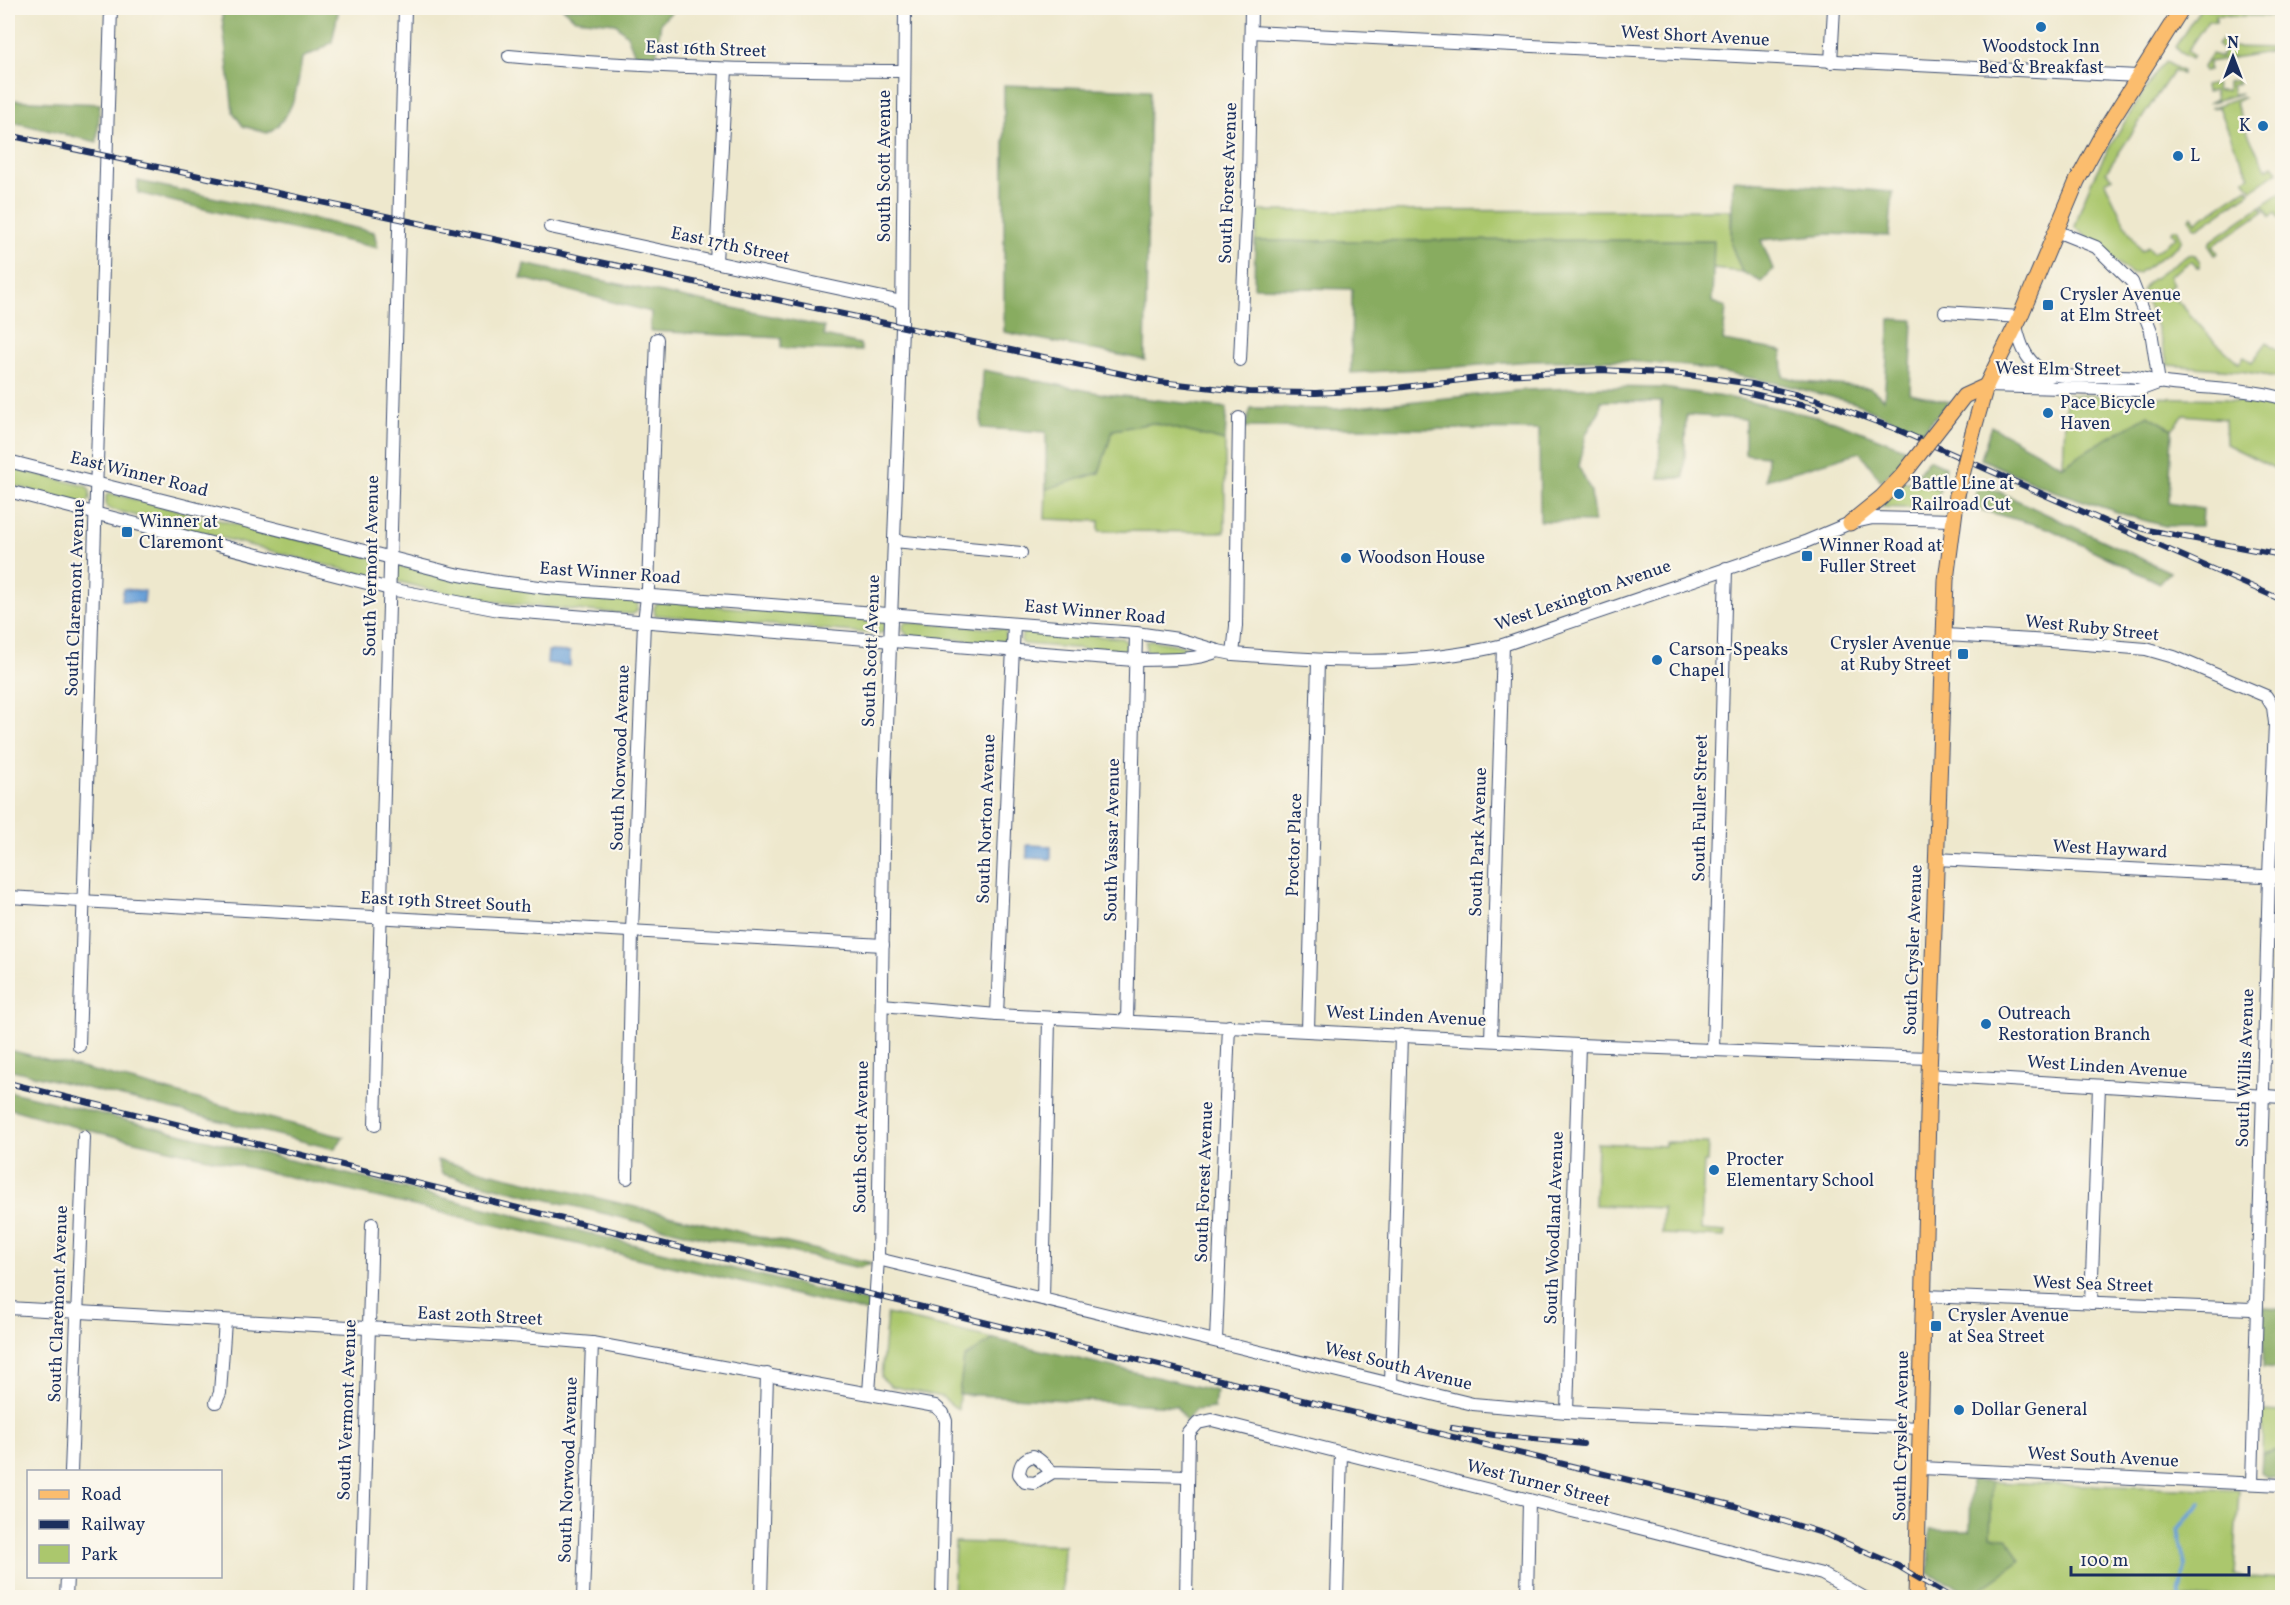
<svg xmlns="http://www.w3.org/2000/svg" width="2290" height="1605" font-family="Vollkorn,serif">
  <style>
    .green { fill: #abc76d; stroke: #637b66; stroke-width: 1.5 }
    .forest { fill: #88ac60; stroke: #526e5f; stroke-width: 1.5 }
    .water { fill: #6aa1d8; stroke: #42689b; stroke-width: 1.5 }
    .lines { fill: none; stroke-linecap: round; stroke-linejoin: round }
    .stream { stroke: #6aa1d8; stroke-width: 4 }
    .minor-casing { stroke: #3b4b6f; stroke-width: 14 }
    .major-casing { stroke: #3b4b6f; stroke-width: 17 }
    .minor { stroke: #fff; stroke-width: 12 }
    .major { stroke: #fbbd6e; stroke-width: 15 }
    .rail-casing { stroke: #1b2f5e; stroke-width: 6 }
    .rail { stroke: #fbf7ec; stroke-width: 4; stroke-dasharray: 11; stroke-linecap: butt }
    .major-bridge-casing { stroke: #3b4b6f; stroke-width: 17; stroke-linecap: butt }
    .major-bridge { stroke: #fbbd6e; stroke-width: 15 }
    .poi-dot { fill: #1f6fb2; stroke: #fbf7ec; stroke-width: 2 }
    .labels { text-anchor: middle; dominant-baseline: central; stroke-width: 4.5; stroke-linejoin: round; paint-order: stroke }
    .street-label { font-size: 18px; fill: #1b2f5e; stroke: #fbf7ec }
    .poi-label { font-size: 18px; fill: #1b2f5e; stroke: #fbf7ec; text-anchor: start }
  </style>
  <rect width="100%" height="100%" fill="#fbf7ec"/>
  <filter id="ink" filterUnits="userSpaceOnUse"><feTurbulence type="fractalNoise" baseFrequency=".0167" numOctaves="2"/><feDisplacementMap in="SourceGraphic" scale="12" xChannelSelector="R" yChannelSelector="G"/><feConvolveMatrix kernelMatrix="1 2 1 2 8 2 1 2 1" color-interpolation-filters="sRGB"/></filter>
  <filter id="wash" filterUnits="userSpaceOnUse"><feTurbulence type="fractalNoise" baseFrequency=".008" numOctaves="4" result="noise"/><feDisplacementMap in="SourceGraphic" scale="24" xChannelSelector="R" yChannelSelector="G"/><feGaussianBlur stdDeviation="1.35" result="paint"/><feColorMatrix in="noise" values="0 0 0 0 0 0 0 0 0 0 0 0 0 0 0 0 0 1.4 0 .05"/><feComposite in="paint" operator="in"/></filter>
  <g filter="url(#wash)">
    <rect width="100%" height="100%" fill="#eee8cd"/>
    <g class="green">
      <polygon points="2200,9 2282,10 2282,17 2216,15 2216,22 2208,20 2187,51 2193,56 2191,59 2179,52 2175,47"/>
      <polygon points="2223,38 2226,40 2226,47 2282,48 2282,59 2277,58 2275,51 2209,62 2209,70 2204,71 2203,67 2212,54 2220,57 2224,51 2217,45"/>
      <path d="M2166,62L2182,71V74L2174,70L2106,172L2113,178L2105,182L2125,224L2141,251L2148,247L2153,253L2176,237L2172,232L2174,229H2177L2182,239L2179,245L2138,273L2131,274L2075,227C2090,169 2128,118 2160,67Z"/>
      <polygon points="2237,80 2239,83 2231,86 2233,94 2242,93 2208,103 2216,99 2214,91 2206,92 2205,86 2215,84 2217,91 2227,91 2227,82"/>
      <polygon points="2240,97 2243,98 2235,102 2252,142 2266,169 2273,165 2278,171 2252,190 2244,179 2250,176 2236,150 2219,107 2210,108"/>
      <polygon points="2247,188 2250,192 2200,227 2195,227 2189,218 2192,216 2196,222"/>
      <polygon points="2282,192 2282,221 2275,213 2271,217 2263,205"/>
      <polygon points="2261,206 2264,211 2213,246 2218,253 2215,255 2209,246 2210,242"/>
      <polygon points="1731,210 1731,244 1742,272 1713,269 1713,240 1255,241 1259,211"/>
      <polygon points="2188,254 2195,255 2200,262 2200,267 2197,267 2191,261 2169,276 2173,284 2167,289 2212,339 2239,363 2244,357 2252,362 2267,342 2282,354 2282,378 2234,370 2168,365 2158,330 2142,291 2147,283"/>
      <polygon points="2066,395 2226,399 2282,409 2282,472 2226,444 2225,419 2184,415 2172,429 2148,415 2063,466"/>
      <polygon points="1153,423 1225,441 1225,532 1099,531 1099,521 1045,519 1046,489 1099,473 1113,430"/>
      <polygon points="8,467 86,486 90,491 90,499 86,503 78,503 8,484"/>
      <polygon points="1903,481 1940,489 1937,503 1926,509 1881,507"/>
      <polygon points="109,493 374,558 379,564 379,572 376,576 368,576 110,509 106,506 106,496"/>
      <path d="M398,566L633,600L638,603L637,611L633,614H626C549,608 474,603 400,582L396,580L395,570Z"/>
      <polygon points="664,602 881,619 885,623 886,628 883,632 877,634 655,615 654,608 657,603"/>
      <polygon points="906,622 1003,629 1006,631 1005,641 1001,643 908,636 903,630 903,624"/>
      <polygon points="1024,631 1123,638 1128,645 1126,650 1123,652 1024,644 1021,641 1022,634"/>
      <polygon points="1151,640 1180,645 1200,652 1150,654 1146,653 1146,641"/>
      <polygon points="1665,1142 1708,1143 1707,1162 1704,1162 1701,1230 1726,1232 1725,1237 1662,1234 1663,1208 1595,1205 1597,1143 1665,1146"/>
      <polygon points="887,1314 994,1339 964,1358 959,1394 958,1410 942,1397 891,1386 881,1377"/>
      <polygon points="2263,1411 2282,1412 2282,1449 2262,1454"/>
      <polygon points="1992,1482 2239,1490 2234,1576 2282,1579 2282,1598 1978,1598 1973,1594 2020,1561 1990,1536"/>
      <polygon points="955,1542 1064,1545 1062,1597 953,1597"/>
    </g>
    <g class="forest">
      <path d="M221,8H339L332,42L320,50L302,58C298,86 294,119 267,133L243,126L233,112Z"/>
      <polygon points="563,8 707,8 675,9 661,22 656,57 635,55 627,35 615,23 575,19"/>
      <polygon points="1004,85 1150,90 1145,360 1004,332"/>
      <polygon points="8,100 100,104 97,142 8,121"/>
      <polygon points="1733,180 1893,192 1889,236 1827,234 1761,240 1773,269 1762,282 1742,272 1731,244"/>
      <polygon points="138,181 374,232 378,248 250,220 138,193"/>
      <polygon points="1714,240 1712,302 1726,307 1723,341 1782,351 1783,376 1804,382 1870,388 1884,399 1890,319 1913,320 1910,393 1950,402 1921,432 1855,403 1781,384 1688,366 1615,360 1531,361 1455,367 1351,373 1352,289 1254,287 1255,241"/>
      <polygon points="524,264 824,327 824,336 860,344 862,351 781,348 781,338 650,331 651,312 521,278"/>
      <polygon points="983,370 1104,394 1227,408 1225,441 1153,423 1113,430 1099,473 1046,489 1046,432 981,428"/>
      <polygon points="1601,387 1663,388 1743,400 1834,421 1909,450 1896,468 1881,481 1860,452 1766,480 1767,456 1745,454 1745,419 1686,415 1684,478 1659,478 1661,402 1601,401 1600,410 1586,434 1579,467 1591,492 1594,522 1540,521 1539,430 1245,427 1251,408 1337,409 1526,390"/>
      <polygon points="2148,415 2172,429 2169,503 2203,509 2202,526 2165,526 2132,517 2051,490 1981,459 1991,426 2063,466 2089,449"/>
      <polygon points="1929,459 1946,467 1940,489 1911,482"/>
      <polygon points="1978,482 2170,572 2159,583 2048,528 1973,508"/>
      <path d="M8,1050C121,1076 232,1110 344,1137L334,1149L8,1069Z"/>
      <polygon points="8,1091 869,1302 868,1312 79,1128 8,1108"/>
      <polygon points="437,1160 872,1263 859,1268 761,1245 709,1239 442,1174"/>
      <polygon points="2264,1307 2282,1308 2282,1369 2263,1368"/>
      <polygon points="994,1339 1216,1391 1214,1408 1195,1410 1186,1421 1176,1406 959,1394 964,1358"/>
      <polygon points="2282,1449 2282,1478 2267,1477 2261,1473 2262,1454"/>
      <polygon points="1971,1481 1992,1482 1990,1536 2007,1537 2020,1561 1973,1594 1929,1574 1930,1530 1970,1531"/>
    </g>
    <g class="water">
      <polygon points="123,589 145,591 144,603 122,601"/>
      <polygon points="548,651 570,652 570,666 547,663"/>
      <polygon points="1027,845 1051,846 1051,859 1027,858"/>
    </g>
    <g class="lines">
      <polyline class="stream" points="2180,1598 2185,1566 2178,1529 2201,1503"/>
    </g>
  </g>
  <g filter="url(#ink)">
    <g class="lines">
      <g class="minor-casing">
        <g id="minor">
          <polyline points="1251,32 2138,76"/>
          <path d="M509,56C640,68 771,70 903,71"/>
          <polyline points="1831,62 1834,8"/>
          <polyline points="550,227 902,302"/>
          <polyline points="2056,231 2096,247 2132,282 2151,331 2159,383"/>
          <polyline points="716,262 726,69"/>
          <polyline points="1945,312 2020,317"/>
          <path d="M2016,326C2020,343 2025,359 2040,369C2062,383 2110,373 2136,377C2144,378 2151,381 2159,382C2200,389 2242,387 2282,398"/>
          <polyline points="1240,360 1248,183 1251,8"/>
          <polyline points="1993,384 2010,378 2043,379 2052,375"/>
          <polyline points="1986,386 2139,390 2158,383"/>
          <path d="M8,461L455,574L492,581L547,588L1136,633L1178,639L1218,651L1233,654C1327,661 1410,668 1503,645L1805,542L1850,523L1873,518L1953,520"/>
          <path d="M8,491L390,589L499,610L1134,660C1161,659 1193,662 1218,651"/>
          <polyline points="894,541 1021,553"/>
          <polyline points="1946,635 2049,641 2146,649 2174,657 2266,696 2273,707 2275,723 2269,876 2252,1483"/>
          <polyline points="1233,654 1236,626 1239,418"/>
          <polyline points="1936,859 2282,877"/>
          <polyline points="8,897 883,945"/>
          <polyline points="882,1005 997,1015 1579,1045 1929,1058"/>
          <polyline points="997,1015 1014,624"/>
          <polyline points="1127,1021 1136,633"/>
          <polyline points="1308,1030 1318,661"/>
          <polyline points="1491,1040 1503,645"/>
          <polyline points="79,1046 111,8"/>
          <polyline points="1713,1049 1726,568"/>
          <polyline points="1929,1075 2282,1097"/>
          <polyline points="375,1125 405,8"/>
          <polyline points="627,1178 632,931 644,622 648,588 657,339"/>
          <polyline points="878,1259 1473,1404 1567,1412 1921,1428"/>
          <polyline points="1925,1296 2251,1309 2257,1302"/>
          <polyline points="1043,1299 1049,1018"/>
          <polyline points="2091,1303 2099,1086"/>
          <polyline points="8,1308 510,1336 592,1343 935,1406 943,1413 946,1421 942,1598"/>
          <polyline points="1216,1340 1229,1026"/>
          <polyline points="1391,1384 1401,1035"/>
          <polyline points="869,1393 878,1259 885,779 902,327 905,8"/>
          <polyline points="216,1402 220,1393 225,1321"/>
          <polyline points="1567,1412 1579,1045"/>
          <polyline points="1921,1468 2282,1485"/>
          <polyline points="71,1472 84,1137"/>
          <path d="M1053,1472L1035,1483L1025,1482L1019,1474C1020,1464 1023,1459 1033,1456C1042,1460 1045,1467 1053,1472L1188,1476"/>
          <polyline points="66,1598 67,1576"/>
          <polyline points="361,1598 372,1224"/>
          <polyline points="583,1598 592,1343"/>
          <polyline points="761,1598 767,1374"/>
          <polyline points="1186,1598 1189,1433 1198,1423 1212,1420 1822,1574 1865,1598"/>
          <polyline points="1337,1598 1341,1453"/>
          <polyline points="1527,1598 1529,1500"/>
        </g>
      </g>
      <g class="major-casing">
        <g id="major">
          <polyline points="1944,422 1964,396 1986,386"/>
          <polyline points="1973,432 1986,386 2020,317 2077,181 2103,133 2182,8"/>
          <polyline points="1850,523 1882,497 1902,476"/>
          <polyline points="1916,1598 1929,1075 1946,580 1957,495"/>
        </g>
      </g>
      <use href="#minor" class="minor"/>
      <use href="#major" class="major"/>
      <g class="rail-casing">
        <g id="rail">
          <polyline points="8,135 1160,382 1249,392 1316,393 1388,389 1502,375 1601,370 1682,374 1752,384 1815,399 1896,429 2282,600"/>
          <polyline points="1741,391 1817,409"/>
          <polyline points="2118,521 2147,530 2282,555"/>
          <polyline points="8,1083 1735,1506 1825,1534 1898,1566 1952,1598"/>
          <polyline points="1452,1428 1494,1435 1583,1444"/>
        </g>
      </g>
      <use href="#rail" class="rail"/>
      <g class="major-bridge-casing">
        <g id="major-bridge">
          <polyline points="1902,476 1944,422"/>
          <polyline points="1957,495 1973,432"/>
        </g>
      </g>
      <use href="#major-bridge" class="major-bridge"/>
    </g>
  </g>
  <g class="poi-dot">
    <circle cx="2041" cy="27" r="6"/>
    <circle cx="2263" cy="126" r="6"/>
    <circle cx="2178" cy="156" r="6"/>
    <rect x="2042" y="299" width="12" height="12" rx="3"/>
    <circle cx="2048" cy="413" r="6"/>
    <circle cx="1899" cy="494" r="6"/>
    <rect x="121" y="526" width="12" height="12" rx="3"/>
    <rect x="1801" y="550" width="12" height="12" rx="3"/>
    <circle cx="1346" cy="558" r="6"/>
    <rect x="1957" y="648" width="12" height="12" rx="3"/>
    <circle cx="1657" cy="660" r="6"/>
    <circle cx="1986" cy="1024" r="6"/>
    <circle cx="1714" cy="1170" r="6"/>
    <rect x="1930" y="1320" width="12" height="12" rx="3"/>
    <circle cx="1959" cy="1410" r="6"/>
  </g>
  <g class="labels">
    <g class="street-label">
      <text transform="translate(1695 37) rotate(3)">West Short Avenue</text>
      <text transform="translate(706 50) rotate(2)">East 16th Street</text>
      <text transform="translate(885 166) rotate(-90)">South Scott Avenue</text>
      <text transform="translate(1229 183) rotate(-88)">South Forest Avenue</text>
      <text transform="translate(730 246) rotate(12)">East 17th Street</text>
      <text transform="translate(2058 370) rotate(1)">West Elm Street</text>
      <text transform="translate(139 475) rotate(14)">East Winner Road</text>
      <text transform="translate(372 566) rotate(-89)">South Vermont Avenue</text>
      <text transform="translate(610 574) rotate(4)">East Winner Road</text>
      <text transform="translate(1583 596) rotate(-19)">West Lexington Avenue</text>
      <text transform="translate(76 598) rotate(-88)">South Claremont Avenue</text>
      <text transform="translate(1095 613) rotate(5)">East Winner Road</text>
      <text transform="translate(2092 629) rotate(6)">West Ruby Street</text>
      <text transform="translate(872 651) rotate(-88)">South Scott Avenue</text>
      <text transform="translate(621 758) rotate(-88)">South Norwood Avenue</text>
      <text transform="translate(1701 808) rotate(-89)">South Fuller Street</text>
      <text transform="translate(987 819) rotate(-88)">South Norton Avenue</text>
      <text transform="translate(1113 840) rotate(-89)">South Vassar Avenue</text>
      <text transform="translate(1479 842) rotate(-88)">South Park Avenue</text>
      <text transform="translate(1295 845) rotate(-88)">Proctor Place</text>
      <text transform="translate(2110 850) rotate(3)">West Hayward</text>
      <text transform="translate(446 903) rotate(3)">East 19th Street South</text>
      <text transform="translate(1914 950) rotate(-88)">South Crysler Avenue</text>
      <text transform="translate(1406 1017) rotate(3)">West Linden Avenue</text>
      <text transform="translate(2107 1068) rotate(4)">West Linden Avenue</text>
      <text transform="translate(2246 1068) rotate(-88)">South Willis Avenue</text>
      <text transform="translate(862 1137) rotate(-89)">South Scott Avenue</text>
      <text transform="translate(1205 1182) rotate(-88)">South Forest Avenue</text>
      <text transform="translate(1555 1228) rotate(-88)">South Woodland Avenue</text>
      <text transform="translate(2093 1285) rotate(2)">West Sea Street</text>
      <text transform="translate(59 1304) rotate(-88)">South Claremont Avenue</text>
      <text transform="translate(480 1317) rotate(3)">East 20th Street</text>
      <text transform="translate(1398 1367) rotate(14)">West South Avenue</text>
      <text transform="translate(348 1410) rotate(-88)">South Vermont Avenue</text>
      <text transform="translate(1902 1436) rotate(-89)">South Crysler Avenue</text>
      <text transform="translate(2103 1458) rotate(3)">West South Avenue</text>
      <text transform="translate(569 1470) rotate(-88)">South Norwood Avenue</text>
      <text transform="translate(1538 1484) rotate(14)">West Turner Street</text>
    </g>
    <g class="poi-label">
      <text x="2041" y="47" text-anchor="middle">Woodstock Inn<tspan x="2041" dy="21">Bed &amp; Breakfast</tspan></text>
      <text x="2251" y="126" text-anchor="end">K</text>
      <text x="2190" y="156">L</text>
      <text x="2060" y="295">Crysler Avenue<tspan x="2060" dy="21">at Elm Street</tspan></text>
      <text x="2060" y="403">Pace Bicycle<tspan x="2060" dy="21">Haven</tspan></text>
      <text x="1911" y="484">Battle Line at<tspan x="1911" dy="21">Railroad Cut</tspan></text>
      <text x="139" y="522">Winner at<tspan x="139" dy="21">Claremont</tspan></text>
      <text x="1819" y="546">Winner Road at<tspan x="1819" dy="21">Fuller Street</tspan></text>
      <text x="1358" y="558">Woodson House</text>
      <text x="1951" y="644" text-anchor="end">Crysler Avenue<tspan x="1951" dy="21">at Ruby Street</tspan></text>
      <text x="1669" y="650">Carson-Speaks<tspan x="1669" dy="21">Chapel</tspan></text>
      <text x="1998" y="1014">Outreach<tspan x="1998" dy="21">Restoration Branch</tspan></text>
      <text x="1726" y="1160">Procter<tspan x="1726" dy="21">Elementary School</tspan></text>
      <text x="1948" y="1316">Crysler Avenue<tspan x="1948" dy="21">at Sea Street</tspan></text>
      <text x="1971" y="1410">Dollar General</text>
    </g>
  </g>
  <rect width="2290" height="1605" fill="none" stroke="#fbf7ec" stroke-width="30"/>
  <rect x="27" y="1470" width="195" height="108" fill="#fbf7ec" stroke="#a1a7b3" stroke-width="1.5"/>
  <rect x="39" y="1490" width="30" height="9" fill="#fbbd6e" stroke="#a1a7b3" stroke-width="1.5"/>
  <text x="81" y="1500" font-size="18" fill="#1b2f5e">Road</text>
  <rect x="39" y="1520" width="30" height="9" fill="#1b2f5e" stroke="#a1a7b3" stroke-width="1.5"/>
  <text x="81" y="1530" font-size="18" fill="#1b2f5e">Railway</text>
  <rect x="39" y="1545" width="30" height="18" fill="#abc76d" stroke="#a1a7b3" stroke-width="1.5"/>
  <text x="81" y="1560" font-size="18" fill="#1b2f5e">Park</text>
  <g transform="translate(2233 57)" stroke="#fbf7ec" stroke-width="4.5" paint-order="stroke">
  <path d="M0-4.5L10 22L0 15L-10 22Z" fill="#1b2f5e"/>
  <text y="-9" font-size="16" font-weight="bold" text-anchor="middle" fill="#1b2f5e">N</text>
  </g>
  <path d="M2071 1566v9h178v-9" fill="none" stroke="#1b2f5e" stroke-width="3"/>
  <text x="2080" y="1566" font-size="18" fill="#1b2f5e" stroke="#fbf7ec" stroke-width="4.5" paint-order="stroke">100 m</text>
</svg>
